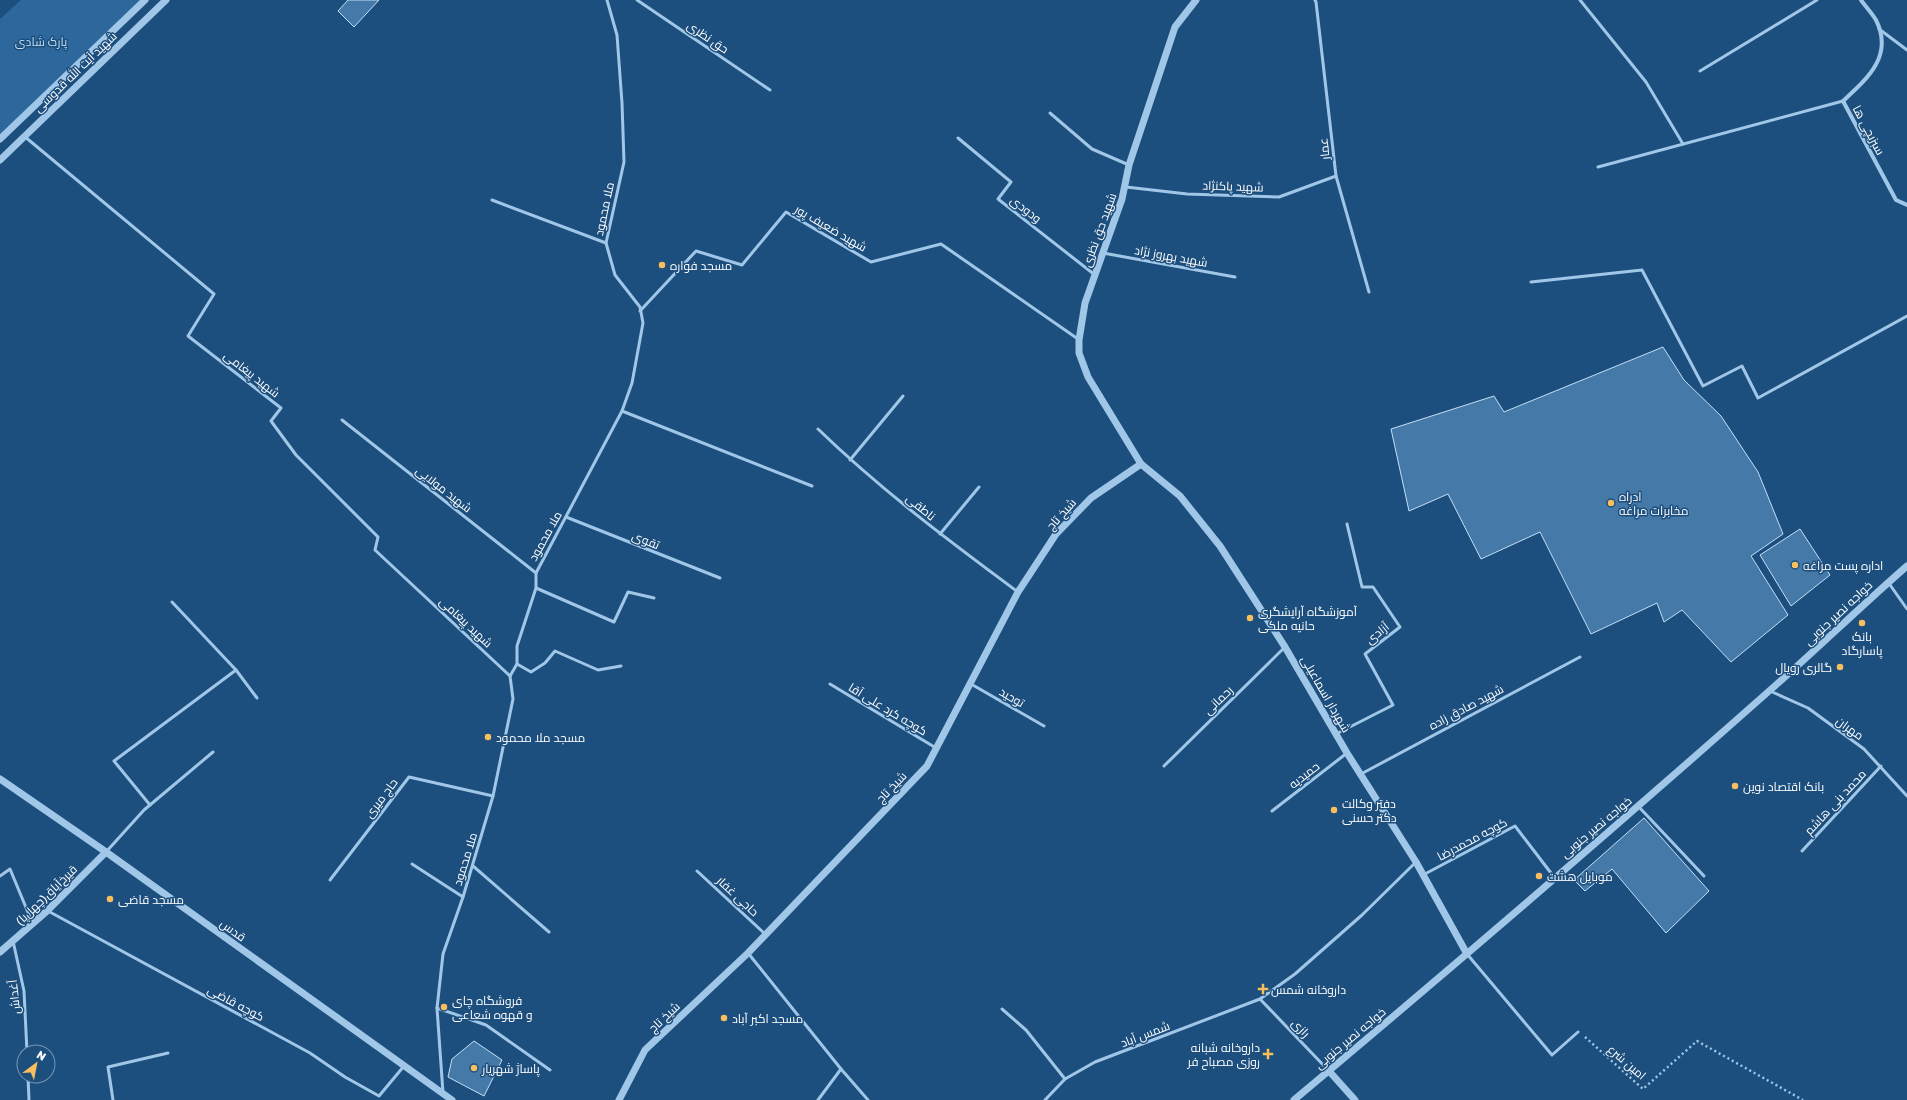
<svg xmlns="http://www.w3.org/2000/svg" width="1907" height="1100" font-family="'Golos Text',Cairo,sans-serif">
  <style>
    .green { fill: #2d679b }
    .building { fill: #4579a8; stroke: #c4dff6 }
    .lines { fill: none; stroke-linecap: round; stroke-linejoin: round }
    .path { stroke: #a0c7e8; stroke-width: 2.5; stroke-dasharray: 2 3; stroke-linecap: butt }
    .service { stroke: #a0c7e8; stroke-width: 3 }
    .minor { stroke: #a0c7e8; stroke-width: 4 }
    .tertiary { stroke: #a0c7e8; stroke-width: 7 }
    .poi-dot { fill: #f8bf5e; stroke: #1d4f7e; stroke-width: 1.5 }
    .labels { text-anchor: middle; dominant-baseline: central; stroke-width: 3; stroke-linejoin: round; paint-order: stroke }
    .street-label { font-size: 12px; fill: #fff; stroke: #1d4f7e }
    .park-label { font-size: 12px; fill: #c4dff6; stroke: #1d4f7e }
    .poi-label { font-size: 12px; fill: #fff; stroke: #1d4f7e; text-anchor: start }
  </style>
  <rect width="100%" height="100%" fill="#1d4f7e"/>
  <polygon class="green" points="21,0 144,0 0,138 0,19"/>
  <g class="building">
    <polygon points="348,0 379,0 354,27 338,11"/>
    <polygon points="1663,347 1684,380 1721,416 1758,472 1783,534 1751,556 1788,615 1731,662 1682,610 1664,622 1657,603 1591,634 1540,532 1481,559 1448,494 1409,511 1391,429 1494,396 1504,412"/>
    <polygon points="1800,529 1830,575 1791,606 1760,555"/>
    <polygon points="1644,818 1709,891 1666,933 1612,869 1585,891 1574,880"/>
    <polygon points="474,1041 502,1060 484,1096 448,1077 452,1059"/>
  </g>
  <g class="lines">
    <polyline class="path" points="1585,1037 1643,1089 1697,1041 1803,1100"/>
    <g class="service">
      <polyline points="637,0 770,90"/>
      <polyline points="1315,0 1316,2 1336,176 1369,292"/>
      <polyline points="1580,0 1646,82 1683,144"/>
      <polyline points="1879,29 1907,50"/>
      <polyline points="1700,71 1817,0"/>
      <polyline points="1050,113 1092,149 1129,165"/>
      <polyline points="24,136 214,294 188,336 281,408 271,421 296,455 378,537 375,550 510,676"/>
      <polyline points="958,138 1011,182 998,199 1095,275"/>
      <polyline points="1598,167 1843,101"/>
      <polyline points="1126,187 1187,194 1279,197 1336,176"/>
      <polyline points="492,200 606,243"/>
      <polyline points="1103,253 1235,277"/>
      <polyline points="1531,282 1642,270 1703,386 1742,366 1758,398 1907,316"/>
      <polyline points="640,311 696,251 742,265 786,212 871,262 941,244 1078,339"/>
      <polyline points="622,411 812,486"/>
      <polyline points="342,420 536,573"/>
      <path d="M818,429C880,489 949,541 1018,592"/>
      <polyline points="850,460 903,396"/>
      <polyline points="566,517 720,578"/>
      <polyline points="940,534 979,487"/>
      <polyline points="1888,582 1907,609"/>
      <polyline points="536,588 614,622 628,592 654,598"/>
      <polyline points="172,602 236,670 257,698"/>
      <polyline points="517,664 531,672 545,663 555,651 598,670 621,666"/>
      <polyline points="830,684 936,748"/>
      <polyline points="971,684 1044,726"/>
      <polyline points="1770,691 1808,708 1864,749 1907,796"/>
      <polyline points="1336,734 1393,705 1365,654 1400,627 1373,587 1362,587 1347,524"/>
      <polyline points="1164,766 1284,648"/>
      <polyline points="1361,774 1580,657"/>
      <polyline points="150,805 114,761 236,670"/>
      <polyline points="1638,806 1704,876"/>
      <polyline points="1272,811 1347,753"/>
      <polyline points="1802,851 1881,766"/>
      <polyline points="106,852 144,810 213,752"/>
      <polyline points="412,864 463,897"/>
      <polyline points="473,866 549,932"/>
      <polyline points="697,871 765,934"/>
      <polyline points="1423,875 1515,826 1554,877"/>
      <polyline points="0,876 10,869 32,922"/>
      <polyline points="330,880 409,777 493,796"/>
      <polyline points="48,911 310,1053 345,1077 379,1096 404,1066"/>
      <polyline points="13,941 24,991 27,1052"/>
      <polyline points="748,953 841,1069 868,1100"/>
      <polyline points="1467,954 1552,1055 1578,1032"/>
      <polyline points="1260,999 1329,1071"/>
      <polyline points="437,1008 486,1025 550,1070"/>
      <polyline points="1002,1009 1026,1030 1065,1079"/>
      <polyline points="28,1076 29,1100"/>
      <polyline points="443,1093 437,1008 443,954 463,897 493,796 513,699 510,676 517,664 517,646 536,588 536,573 622,411 632,383 643,323 640,307 615,275 606,243 624,162 622,103 617,35 607,0"/>
      <polyline points="113,1100 108,1067 168,1053"/>
      <polyline points="818,1100 841,1069"/>
      <polyline points="1045,1100 1065,1079 1095,1062 1260,999 1295,974 1362,915 1416,862"/>
    </g>
    <path class="minor" d="M1861,0C1866,7 1872,13 1876,20C1894,56 1867,79 1843,101L1896,200L1907,205"/>
    <g class="tertiary">
      <polyline points="1196,0 1175,27 1129,165 1122,199 1085,303 1079,340 1079,353 1088,377 1141,464 1180,496 1220,546 1285,647 1347,753 1416,862 1467,954"/>
      <polyline points="0,139 145,0"/>
      <polyline points="0,160 166,0"/>
      <polyline points="0,779 106,852 452,1100"/>
      <polyline points="0,952 47,911 106,852"/>
      <polyline points="1329,1071 1355,1100"/>
      <polyline points="619,1100 645,1050 748,953 927,766 1018,592 1056,534 1091,498 1141,464"/>
      <path d="M1294,1100C1454,966 1612,830 1768,692C1815,651 1860,607 1907,566"/>
    </g>
  </g>
  <g class="poi-dot">
    <circle cx="662" cy="265" r="4"/>
    <circle cx="1611" cy="503" r="4"/>
    <circle cx="1795" cy="565" r="4"/>
    <circle cx="1250" cy="618" r="4"/>
    <circle cx="1862" cy="623" r="4"/>
    <circle cx="1840" cy="667" r="4"/>
    <circle cx="488" cy="737" r="4"/>
    <circle cx="1735" cy="786" r="4"/>
    <circle cx="1334" cy="810" r="4"/>
    <circle cx="1539" cy="876" r="4"/>
    <circle cx="110" cy="899" r="4"/>
    <path d="M1261 983h4v4h4v4h-4v4h-4v-4h-4v-4h4z"/>
    <circle cx="444" cy="1007" r="4"/>
    <circle cx="724" cy="1018" r="4"/>
    <path d="M1266 1048h4v4h4v4h-4v4h-4v-4h-4v-4h4z"/>
    <circle cx="474" cy="1068" r="4"/>
  </g>
  <g class="labels">
    <g class="street-label">
      <text transform="translate(708 37) rotate(34)">حق نظری</text>
      <text transform="translate(75 72) rotate(-44)">شهید آیت الله قدوسی</text>
      <text transform="translate(1869 130) rotate(62)">سبزیچی ها</text>
      <text transform="translate(1324 149) rotate(-96)">عمار</text>
      <text transform="translate(1233 186) rotate(2)">شهید پاکنژاد</text>
      <text transform="translate(604 209) rotate(-78)">ملا محمود</text>
      <text transform="translate(1026 209) rotate(38)">ودودی</text>
      <text transform="translate(831 228) rotate(30)">شهید ضعیف پور</text>
      <text transform="translate(1099 230) rotate(-70)">شهید حق نظری</text>
      <text transform="translate(1171 256) rotate(10)">شهید بهروز نژاد</text>
      <text transform="translate(252 374) rotate(38)">شهید پیغامی</text>
      <text transform="translate(444 489) rotate(38)">شهید مولایی</text>
      <text transform="translate(921 507) rotate(39)">ناطقی</text>
      <text transform="translate(1061 514) rotate(-48)">شیخ تاج</text>
      <text transform="translate(545 536) rotate(-61)">ملا محمود</text>
      <text transform="translate(646 540) rotate(22)">تقوی</text>
      <text transform="translate(1838 613) rotate(-43)">خواجه نصیر جنوبی</text>
      <text transform="translate(466 622) rotate(43)">شهید پیغامی</text>
      <text transform="translate(1377 633) rotate(-39)">آزادی</text>
      <text transform="translate(1326 694) rotate(60)">شهردار اسماعیلی</text>
      <text transform="translate(1012 697) rotate(30)">توحید</text>
      <text transform="translate(1218 700) rotate(-44)">رحمانی</text>
      <text transform="translate(1466 707) rotate(-28)">شهید صادق زاده</text>
      <text transform="translate(888 709) rotate(31)">کوچه کرد علی آقا</text>
      <text transform="translate(1850 728) rotate(36)">مهران</text>
      <text transform="translate(1304 775) rotate(-38)">حمیدیه</text>
      <text transform="translate(891 787) rotate(-46)">شیخ تاج</text>
      <text transform="translate(381 798) rotate(-53)">حاج میری</text>
      <text transform="translate(1835 802) rotate(-47)">محمد بنی هاشم</text>
      <text transform="translate(1596 827) rotate(-40)">خواجه نصیر جنوبی</text>
      <text transform="translate(1472 839) rotate(-28)">کوچه محمدرضا</text>
      <text transform="translate(465 859) rotate(-73)">ملا محمود</text>
      <text transform="translate(46 895) rotate(-44)">قیرخ‌آیاق(چهل‌پا)</text>
      <text transform="translate(738 896) rotate(43)">حاجی غفار</text>
      <text transform="translate(233 930) rotate(36)">قدس</text>
      <text transform="translate(14 997) rotate(-96)">آغداش</text>
      <text transform="translate(236 1003) rotate(28)">کوچه قاضی</text>
      <text transform="translate(664 1017) rotate(-43)">شیخ تاج</text>
      <text transform="translate(1301 1028) rotate(46)">رازی</text>
      <text transform="translate(1145 1034) rotate(-21)">شمس آباد</text>
      <text transform="translate(1350 1038) rotate(-40)">خواجه نصیر جنوبی</text>
      <text transform="translate(1627 1062) rotate(41)">امین شرع</text>
    </g>
    <g class="park-label">
      <text x="41" y="41">پارک شادی</text>
    </g>
    <g class="poi-label">
      <text x="670" y="265">مسجد فواره</text>
      <text x="1619" y="496">ادراه<tspan x="1619" dy="14">مخابرات مراغه</tspan></text>
      <text x="1803" y="565">اداره پست مراغه</text>
      <text x="1258" y="611">آموزشگاه آرایشگری<tspan x="1258" dy="14">حانیه ملکی</tspan></text>
      <text x="1862" y="636" text-anchor="middle">بانک<tspan x="1862" dy="14">پاسارگاد</tspan></text>
      <text x="1832" y="667" text-anchor="end">گالری رویال</text>
      <text x="496" y="737">مسجد ملا محمود</text>
      <text x="1743" y="786">بانک اقتصاد نوین</text>
      <text x="1342" y="803">دفتر وکالت<tspan x="1342" dy="14">دکتر حسنی</tspan></text>
      <text x="1547" y="876">موبایل هشت</text>
      <text x="118" y="899">مسجد قاضی</text>
      <text x="1271" y="989">داروخانه شمس</text>
      <text x="452" y="1000">فروشگاه چای<tspan x="452" dy="14">و قهوه شعاعی</tspan></text>
      <text x="732" y="1018">مسجد اکبر آباد</text>
      <text x="1260" y="1047" text-anchor="end">داروخانه شبانه<tspan x="1260" dy="14">روزی مصباح فر</tspan></text>
      <text x="482" y="1068">پاساژ شهریار</text>
    </g>
  </g>
  <g transform="translate(36 1064) rotate(32)"><circle r="19" fill="#1d4f7e" stroke="#7795b2"/>
  <path d="M0-3L7 15L0 10L-7 15Z" fill="#f8bf5e"/>
  <text y="-6" font-size="11" font-weight="bold" text-anchor="middle" fill="#ffffff">N</text>
  </g>
</svg>
